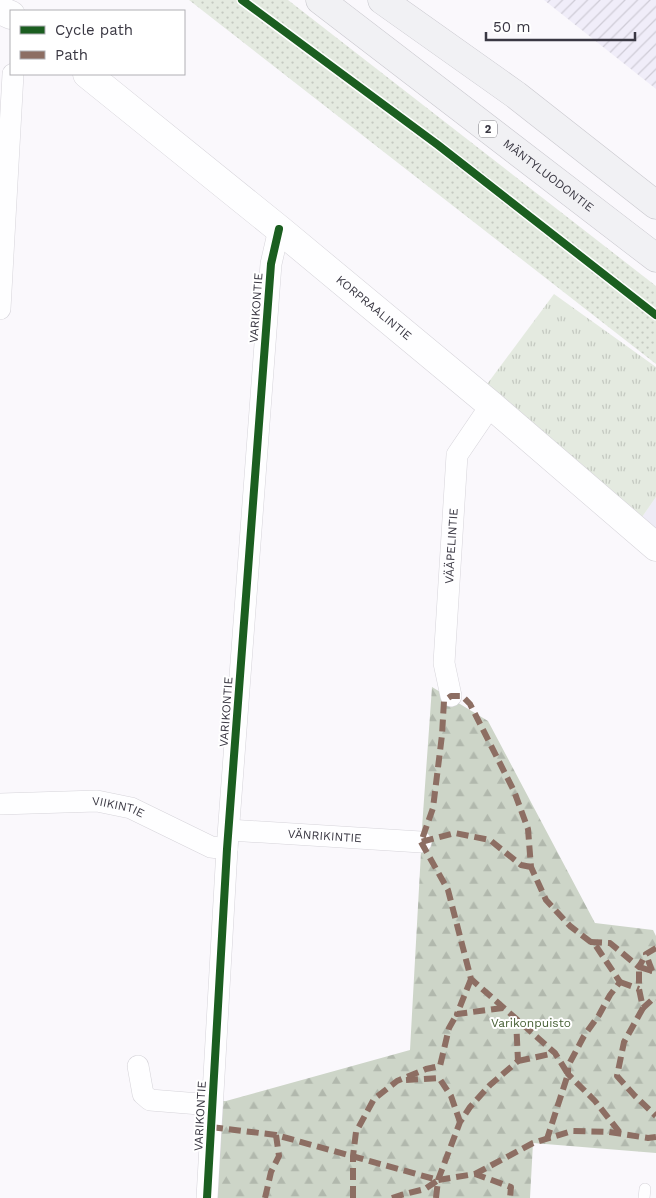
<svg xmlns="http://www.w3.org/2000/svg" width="656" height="1198" font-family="'Work Sans',sans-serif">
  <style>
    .built { fill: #eeecf6 }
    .industrial { fill: url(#industrial-furrows) }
    .grass { fill: url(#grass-dots) }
    .forest { fill: url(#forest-firs) }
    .park { fill: url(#park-tufts) }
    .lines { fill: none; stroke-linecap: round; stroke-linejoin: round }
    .lane-casing { stroke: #d6d4da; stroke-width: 12 }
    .street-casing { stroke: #d6d4da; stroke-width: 22 }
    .secondary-casing { stroke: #d6d4da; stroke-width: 29 }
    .highway-casing { stroke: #c9c8ce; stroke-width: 29 }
    .lane { stroke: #fefeff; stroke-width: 11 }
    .street { stroke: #fefeff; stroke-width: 21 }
    .secondary { stroke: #fefeff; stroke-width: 28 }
    .highway { stroke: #f1f1f4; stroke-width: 28 }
    .quiet { stroke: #8d6e63; stroke-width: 6; stroke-dasharray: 12 6; stroke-linecap: butt }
    .cycleway-casing { stroke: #fff; stroke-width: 11 }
    .cycleway { stroke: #1b5e20; stroke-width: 8 }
    .labels { text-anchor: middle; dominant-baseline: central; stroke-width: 4; stroke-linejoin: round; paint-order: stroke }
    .shield { fill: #fff; stroke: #75747b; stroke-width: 1 }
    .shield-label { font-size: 11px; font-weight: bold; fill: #3a3843 }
    .street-label { font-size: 12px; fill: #3a3843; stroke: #fff }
    .park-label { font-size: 12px; fill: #476035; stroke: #fff }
  </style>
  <defs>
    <pattern id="industrial-furrows" width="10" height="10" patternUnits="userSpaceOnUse" patternTransform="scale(1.25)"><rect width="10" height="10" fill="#f0edf9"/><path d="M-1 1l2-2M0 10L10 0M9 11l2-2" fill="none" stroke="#cfccd7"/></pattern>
    <pattern id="grass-dots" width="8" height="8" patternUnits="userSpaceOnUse" patternTransform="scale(1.25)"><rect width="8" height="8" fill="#e4eae0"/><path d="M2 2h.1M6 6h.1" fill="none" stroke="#c4c9c1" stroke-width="1.8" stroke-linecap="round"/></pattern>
    <pattern id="forest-firs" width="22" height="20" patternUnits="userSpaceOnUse" patternTransform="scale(1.25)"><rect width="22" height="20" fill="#cdd5c8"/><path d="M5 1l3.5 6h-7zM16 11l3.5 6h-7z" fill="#b1b8ad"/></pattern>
    <pattern id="park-tufts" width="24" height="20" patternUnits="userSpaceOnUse" patternTransform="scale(1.25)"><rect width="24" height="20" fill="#e4eae0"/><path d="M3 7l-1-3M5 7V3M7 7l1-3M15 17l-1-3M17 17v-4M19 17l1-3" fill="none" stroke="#c4c9c1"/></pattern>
  </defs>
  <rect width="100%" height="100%" fill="#faf8fc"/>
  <polygon class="built" points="656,497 656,533 640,520"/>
  <polygon class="industrial" points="544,0 656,0 656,89"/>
  <polygon class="grass" points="189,0 288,0 656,286 656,364"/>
  <polygon class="forest" points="432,687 488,721 595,923 653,930 656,936 656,1153 533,1143 530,1198 213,1198 217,1101 226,1101 410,1050 421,852 421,842"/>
  <polygon class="park" points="554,294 656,367 656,497 640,520 479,395"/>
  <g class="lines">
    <g class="lane-casing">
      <polyline id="lane" points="644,1198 645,1189"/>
    </g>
    <g class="street-casing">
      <g id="street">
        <polyline points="0,309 13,74"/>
        <path id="s1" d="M451,696L444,663L457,455L491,405"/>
        <path id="s2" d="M0,804L97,801L131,808L211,847L227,849"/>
        <path id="s3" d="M229,830L421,842"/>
        <polyline points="138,1066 143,1094 150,1100 212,1105"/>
        <polyline points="207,1198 227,849 271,264 279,229"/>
      </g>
    </g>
    <g class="secondary-casing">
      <g id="secondary">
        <polyline points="0,10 11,15"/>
        <path id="s4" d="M87,74L279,229L491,405L656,547"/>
      </g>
    </g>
    <g class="highway-casing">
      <g id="highway">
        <path id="s5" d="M320,0L656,258"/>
        <polyline points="382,0 516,95 656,205"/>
      </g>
    </g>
    <use href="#lane" class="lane"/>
    <use href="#street" class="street"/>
    <use href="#secondary" class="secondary"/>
    <use href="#highway" class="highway"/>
    <g class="quiet">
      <polyline points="421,842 448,890 471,979 555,1053 568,1074 547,1139"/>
      <polyline points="531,867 521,865 490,840 455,833 421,842 433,808 442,735 444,701 451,696 462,696 470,704 514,791 528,829 531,867 546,900 570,926 596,946 620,982 610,995 599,1015 584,1036 568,1066 568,1074 595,1101 621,1134"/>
      <polyline points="590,942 610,943 639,967 646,954"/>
      <polyline points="656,948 646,954 652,971 656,972"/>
      <polyline points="652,971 639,967 639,989 643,1008 654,998 656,999"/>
      <polyline points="471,979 457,1014 503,1008"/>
      <polyline points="620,982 639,989"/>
      <polyline points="643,1008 624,1042 617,1076 635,1096 656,1116"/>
      <polyline points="518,1061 555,1053"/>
      <polyline points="406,1080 439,1078 451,1096 460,1122"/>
      <polyline points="211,1127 276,1135 438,1180 475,1174 511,1187 510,1198"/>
      <polyline points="475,1174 533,1143 572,1131 609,1132 648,1138 656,1137"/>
      <polyline points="265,1198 271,1172 279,1156 276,1135"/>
      <polyline points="353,1198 353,1156 356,1132 374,1099 397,1081 426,1069 440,1066 449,1028 457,1014"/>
      <polyline points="392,1198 401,1195 425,1189 438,1180"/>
      <polyline points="436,1198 438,1180 460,1122 470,1107 490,1085 518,1061 516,1019"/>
    </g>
    <g class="cycleway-casing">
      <g id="cycleway">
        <polyline points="242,0 438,145 656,315"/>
        <polyline points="207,1198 227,849 271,264 279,229"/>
      </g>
    </g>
    <use href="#cycleway" class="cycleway"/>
  </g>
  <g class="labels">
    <rect class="shield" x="479" y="120.5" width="18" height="17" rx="4"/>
    <g class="shield-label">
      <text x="488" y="129">2</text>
    </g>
    <g class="street-label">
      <text stroke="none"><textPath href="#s5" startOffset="288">MÄNTYLUODONTIE</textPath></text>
      <text stroke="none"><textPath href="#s4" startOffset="370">KORPRAALINTIE</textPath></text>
      <text transform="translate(256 308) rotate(-86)">VARIKONTIE</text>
      <text stroke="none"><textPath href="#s1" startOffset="151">VÄÄPELINTIE</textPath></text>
      <text transform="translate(226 712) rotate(-86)">VARIKONTIE</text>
      <text stroke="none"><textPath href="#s2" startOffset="119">VIIKINTIE</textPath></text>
      <text stroke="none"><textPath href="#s3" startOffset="96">VÄNRIKINTIE</textPath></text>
      <text transform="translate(200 1116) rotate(-87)">VARIKONTIE</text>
    </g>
    <g class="park-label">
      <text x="531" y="1023">Varikonpuisto</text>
    </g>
  </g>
  <rect x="10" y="10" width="175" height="65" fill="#ffffff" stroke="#b0afb4"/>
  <rect x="20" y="26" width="25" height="8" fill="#1b5e20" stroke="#b0afb4"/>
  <text x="55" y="35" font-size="15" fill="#3a3843">Cycle path</text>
  <rect x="20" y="51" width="25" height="8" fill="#8d6e63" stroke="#b0afb4"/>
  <text x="55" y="60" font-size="15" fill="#3a3843">Path</text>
  <path d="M486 32v8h149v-8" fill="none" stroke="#3a3843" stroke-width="2.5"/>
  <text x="493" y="32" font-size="15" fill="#3a3843" stroke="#ffffff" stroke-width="4" paint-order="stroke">50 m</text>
</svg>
